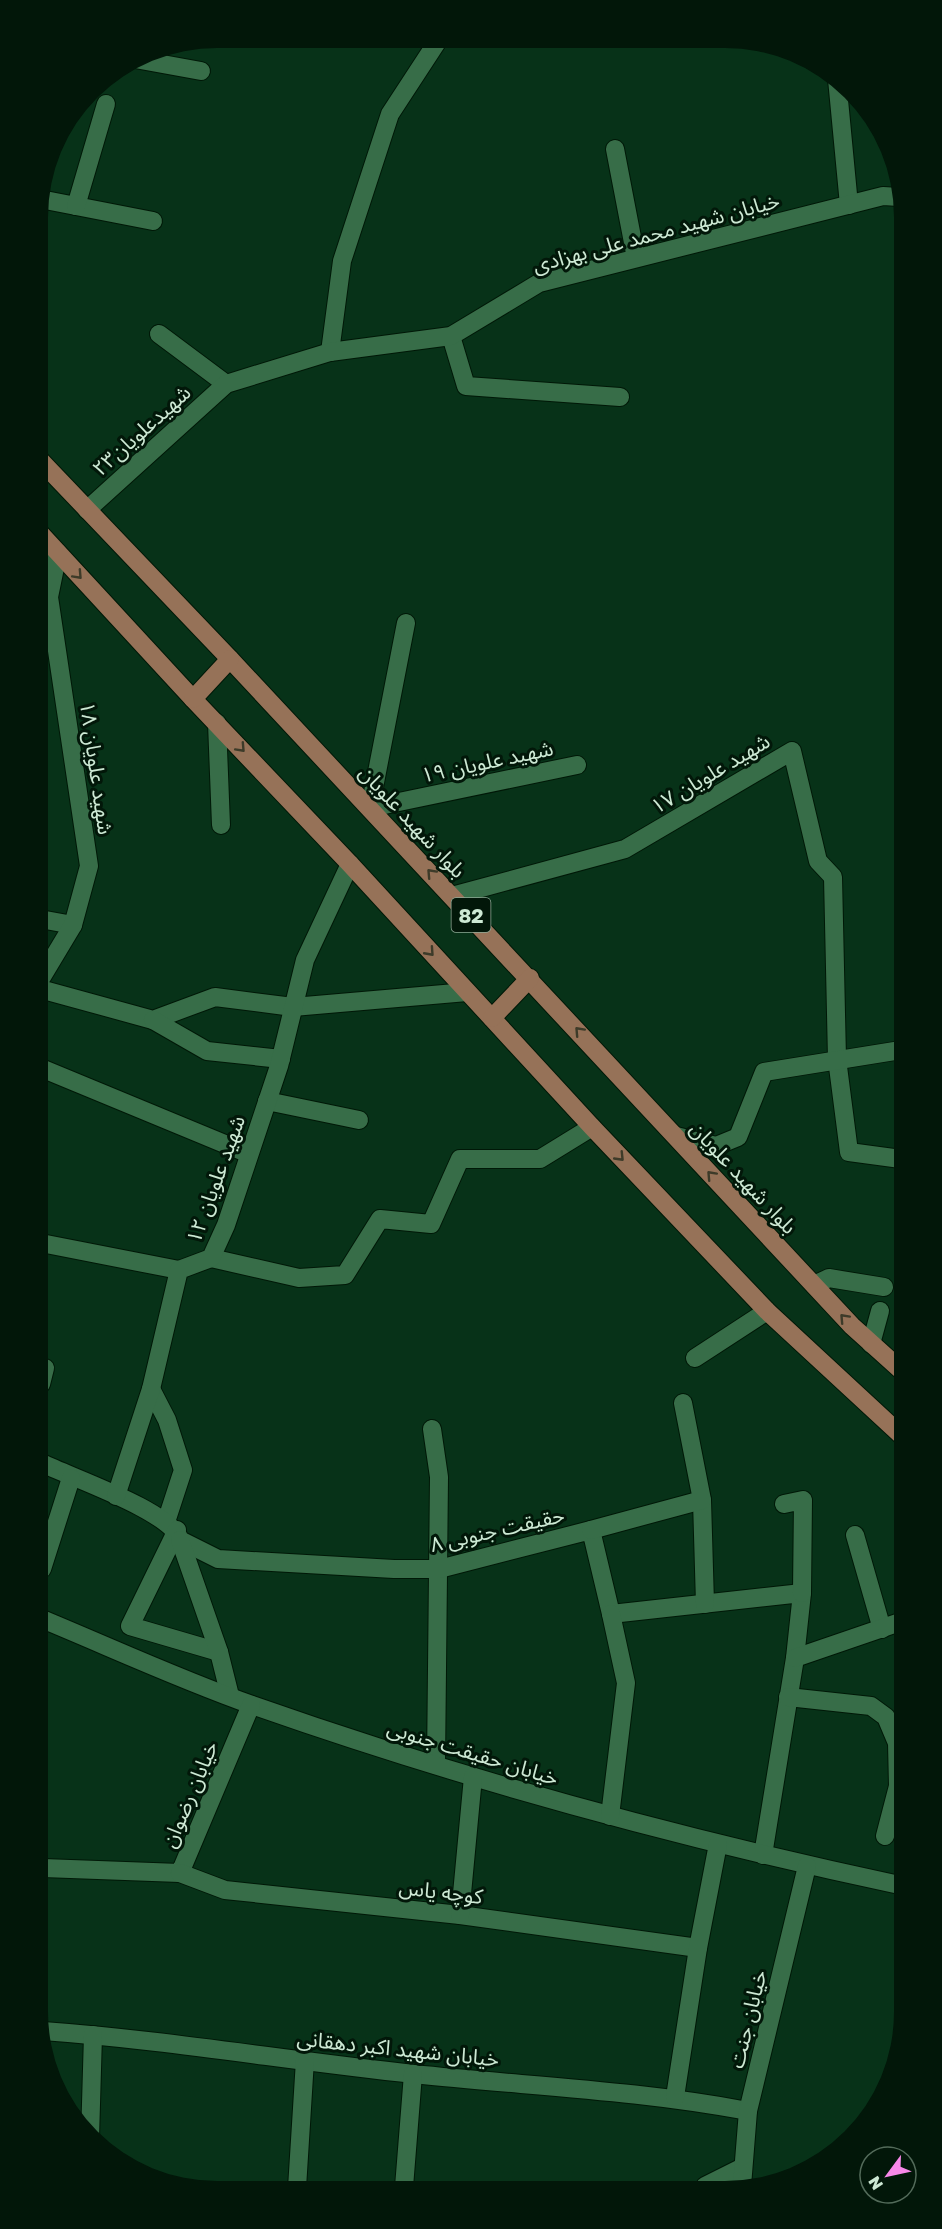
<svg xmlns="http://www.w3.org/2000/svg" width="942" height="2229" font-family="'Golos Text','Noto Sans Arabic',sans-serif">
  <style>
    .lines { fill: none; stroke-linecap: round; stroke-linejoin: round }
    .minor-casing { stroke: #001807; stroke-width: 20 }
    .major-casing { stroke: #001807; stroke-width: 20 }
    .minor { stroke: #376d48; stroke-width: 18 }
    .major { stroke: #967258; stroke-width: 18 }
    .oneway { stroke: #3d3b29 }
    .labels { text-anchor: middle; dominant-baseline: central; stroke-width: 6; stroke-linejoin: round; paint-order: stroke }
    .shield { fill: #021709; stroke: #90aa97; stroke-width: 1.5 }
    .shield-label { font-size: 20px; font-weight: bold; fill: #cde9d4 }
    .street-label { font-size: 21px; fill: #cde9d4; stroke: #021709 }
  </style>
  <rect width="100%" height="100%" fill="#073218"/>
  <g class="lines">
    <g class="minor-casing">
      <g id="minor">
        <polyline points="135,59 201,71"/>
        <polyline points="837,79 849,205"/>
        <polyline points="615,149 636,258"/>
        <polyline points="40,199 153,221"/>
        <polyline points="76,206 106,104"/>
        <polyline points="159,334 226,384"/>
        <polyline points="451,336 466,386 620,397"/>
        <polyline points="330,352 342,261 390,114 439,39"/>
        <polyline points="87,510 226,384 330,352 451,336 539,283 883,196 899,197"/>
        <polyline points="39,568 58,553"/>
        <polyline points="406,623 370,808 577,765"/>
        <polyline points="217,723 221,825"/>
        <polyline points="452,896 625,849 792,751 818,861 833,877 837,1059 849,1152 901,1159"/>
        <polyline points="40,919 73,925"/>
        <polyline points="40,980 73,925 89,866 49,597 58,553"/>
        <polyline points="40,989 153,1020 215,997 293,1007 467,992"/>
        <polyline points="153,1020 207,1051 281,1059"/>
        <polyline points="41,1068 249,1154"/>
        <polyline points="267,1101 359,1120"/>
        <polyline points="676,1136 716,1146 738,1137 764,1072 901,1050"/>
        <polyline points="41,1243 179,1270"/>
        <polyline points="211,1258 299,1278 345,1275 380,1219 431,1224 460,1159 540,1159 592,1127"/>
        <polyline points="814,1285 829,1278 884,1287"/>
        <polyline points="871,1344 880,1311"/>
        <polyline points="695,1358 767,1311"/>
        <polyline points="41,1384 45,1368"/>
        <polyline points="151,1389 167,1420 183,1470 166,1522"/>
        <polyline points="432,1429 439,1477 436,1765"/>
        <path d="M42,1463C72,1478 171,1511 180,1540L218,1559L394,1569H439L591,1530L611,1614L802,1593L795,1658L763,1855"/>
        <polyline points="116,1496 151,1389 179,1270 211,1258 226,1225 279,1066 305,960 350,864"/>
        <polyline points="702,1500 705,1604"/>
        <polyline points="784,1504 803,1500 802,1593"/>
        <polyline points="177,1530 130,1626 219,1652"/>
        <polyline points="591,1530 702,1500 683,1403"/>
        <polyline points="855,1535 882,1629"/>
        <polyline points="180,1540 219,1652 230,1696"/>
        <polyline points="42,1569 71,1478"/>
        <path d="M42,1619C112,1648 181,1680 252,1705C465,1780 683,1839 904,1886"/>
        <polyline points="795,1658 903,1621"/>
        <polyline points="788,1697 871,1706 886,1717 897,1743 898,1786 885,1836"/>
        <polyline points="610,1816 626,1683 611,1614"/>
        <polyline points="43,1868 180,1873 251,1705"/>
        <polyline points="180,1873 225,1890 460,1915 698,1948"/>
        <polyline points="460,1915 473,1777"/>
        <path d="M43,2031C167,2040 290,2061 414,2074C525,2086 637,2090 748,2111"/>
        <polyline points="675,2097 698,1948 718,1844"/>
        <polyline points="90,2138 93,2035"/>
        <polyline points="705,2186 743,2167"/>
        <polyline points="742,2186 748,2111 807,1866"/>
        <polyline points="404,2187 413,2074"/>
        <polyline points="297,2188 305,2060"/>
      </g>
    </g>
    <g class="major-casing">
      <g id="major">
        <polyline points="39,459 230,659 852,1326 902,1371"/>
        <polyline points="39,532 193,699 350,864 592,1127 767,1311 902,1436"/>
        <polyline points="193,699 230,659"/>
        <polyline points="492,1018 530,978"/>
      </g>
    </g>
    <use href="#minor" class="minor"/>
    <use href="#major" class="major"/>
  </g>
  <defs><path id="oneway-chevron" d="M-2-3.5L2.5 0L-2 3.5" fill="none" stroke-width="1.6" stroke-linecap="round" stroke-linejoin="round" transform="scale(1.5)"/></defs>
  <g class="oneway">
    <use href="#oneway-chevron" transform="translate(78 575) rotate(47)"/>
    <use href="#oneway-chevron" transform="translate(241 748) rotate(47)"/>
    <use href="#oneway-chevron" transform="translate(431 873) rotate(-133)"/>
    <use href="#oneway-chevron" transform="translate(430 952) rotate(48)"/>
    <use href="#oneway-chevron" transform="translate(579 1031) rotate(-133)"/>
    <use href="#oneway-chevron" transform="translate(620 1157) rotate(46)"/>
    <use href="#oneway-chevron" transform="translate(711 1175) rotate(-133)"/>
    <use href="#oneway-chevron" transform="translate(844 1318) rotate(-133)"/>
  </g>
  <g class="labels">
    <rect class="shield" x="451.5" y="898" width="39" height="34" rx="4.5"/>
    <g class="shield-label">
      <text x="471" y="915">82</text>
    </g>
    <g class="street-label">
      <text transform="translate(656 232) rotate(-15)">خیابان شهید محمد علی بهزادی</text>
      <text transform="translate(141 430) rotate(-42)">شهیدعلویان۲۳</text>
      <text transform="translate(487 761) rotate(-12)">شهید علویان ۱۹</text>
      <text transform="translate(97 768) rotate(82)">شهید علویان ۱۸</text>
      <text transform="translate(710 773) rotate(-31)">شهید علویان ۱۷</text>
      <text transform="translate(413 821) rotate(47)">بلوار شهید علویان</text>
      <text transform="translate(744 1177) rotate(47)">بلوار شهید علویان</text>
      <text transform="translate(215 1179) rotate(-70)">شهید علویان ۱۲</text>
      <text transform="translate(497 1529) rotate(-13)">حقیقت جنوبی ۸</text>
      <text transform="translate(473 1752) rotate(17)">خیابان حقیقت جنوبی</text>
      <text transform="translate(189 1794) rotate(-67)">خیابان رضوان</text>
      <text transform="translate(441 1891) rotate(7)">کوچه یاس</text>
      <text transform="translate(747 2019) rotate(-76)">خیابان جنت</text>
      <text transform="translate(398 2048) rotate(6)">خیابان شهید اکبر دهقانی</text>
    </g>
  </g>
  <path d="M0 0H942V2229H0ZM217 48H725A169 169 0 0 1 894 217V2012A169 169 0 0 1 725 2181H217A169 169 0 0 1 48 2012V217A169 169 0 0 1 217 48Z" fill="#021709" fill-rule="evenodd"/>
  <g transform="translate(888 2175) rotate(237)"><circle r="28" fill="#021709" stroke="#536b5a" stroke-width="1.5"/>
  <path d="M0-4.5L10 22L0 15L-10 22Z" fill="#f888e9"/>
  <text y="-9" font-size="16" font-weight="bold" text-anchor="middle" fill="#cde9d4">N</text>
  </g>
</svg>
